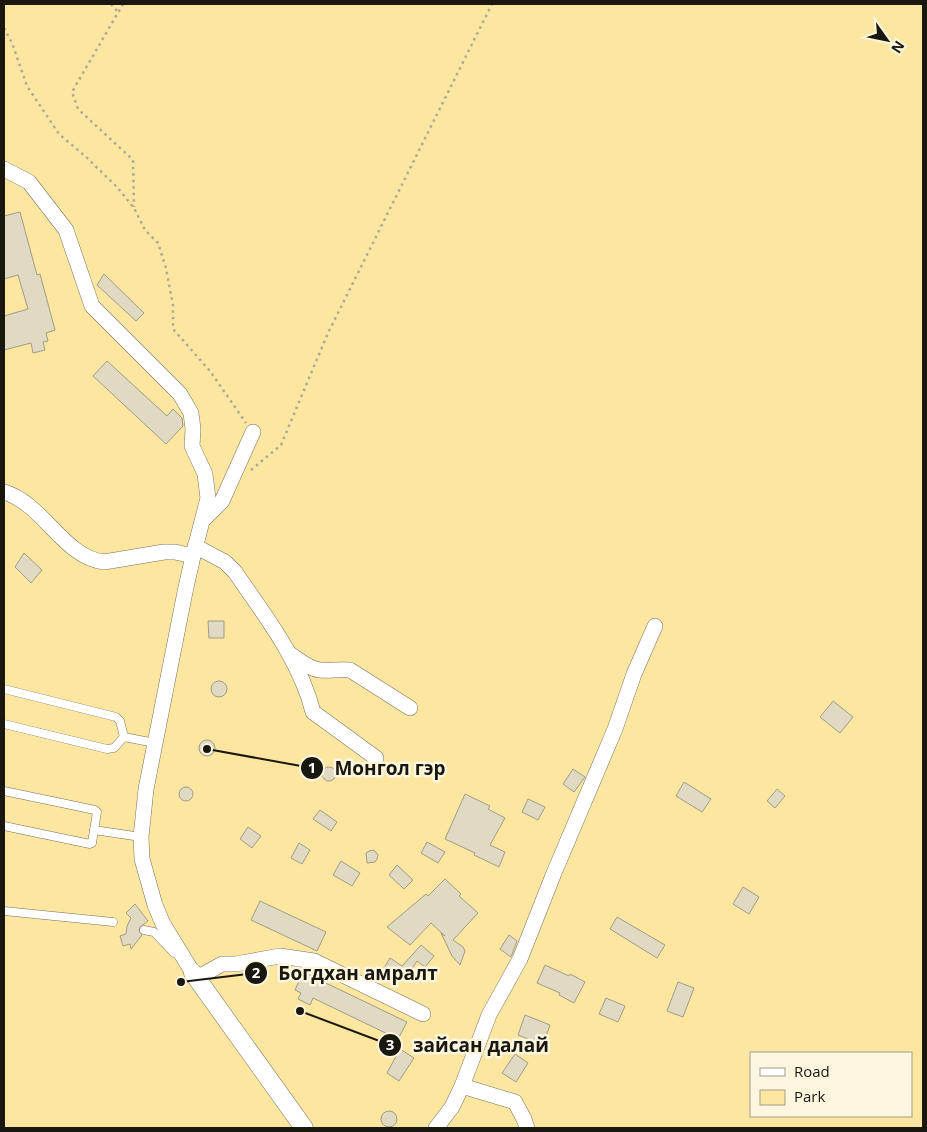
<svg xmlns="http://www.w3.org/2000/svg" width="927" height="1132" font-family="'Open Sans',sans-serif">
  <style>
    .green { fill: #fce6a0; fill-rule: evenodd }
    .building { fill: #e1dac3; stroke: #a29b85 }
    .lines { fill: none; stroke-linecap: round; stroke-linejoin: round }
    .service-casing { stroke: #77705c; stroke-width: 9 }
    .minor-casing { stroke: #77705c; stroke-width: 16 }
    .tertiary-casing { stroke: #77705c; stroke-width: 19 }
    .path { stroke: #aea896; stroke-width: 2.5; stroke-dasharray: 2.5 4; stroke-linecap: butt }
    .service { stroke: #fff; stroke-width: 8 }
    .minor { stroke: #fff; stroke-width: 15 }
    .tertiary { stroke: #fff; stroke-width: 18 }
    .leader { fill: none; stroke: #1a170f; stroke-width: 2 }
    .callout-dot { fill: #1a170f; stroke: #fdf6df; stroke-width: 2 }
    .mark-label { font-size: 15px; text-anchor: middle; font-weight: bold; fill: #fff }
    .callout-label { font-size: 19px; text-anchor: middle; font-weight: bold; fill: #1a170f; stroke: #fdf6df; stroke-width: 5; stroke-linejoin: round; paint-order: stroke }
  </style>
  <rect width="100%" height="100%" fill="#fdf6df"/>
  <path class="green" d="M4,4H923V1128H4ZM751,1053H911V1116H751Z"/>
  <g class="building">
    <polygon points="20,212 37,275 40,274 55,330 46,333 48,341 43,342 45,350 33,353 31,343 4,350 4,316 28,309 18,275 4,279 4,216"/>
    <polygon points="104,274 144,313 136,321 97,285"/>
    <polygon points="107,361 167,416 173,409 182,418 183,426 166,444 93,376"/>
    <polygon points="24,553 42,570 31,583 15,567"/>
    <polygon points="208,621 224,621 224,638 209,638"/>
    <circle cx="219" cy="689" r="8"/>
    <polygon points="833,701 853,717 840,733 820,717"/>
    <circle cx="207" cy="748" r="8"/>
    <circle cx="329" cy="774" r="7"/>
    <polygon points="573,769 585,777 574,792 563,784"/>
    <polygon points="684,782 711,799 702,812 676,796"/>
    <circle cx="186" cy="794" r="7"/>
    <polygon points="777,789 785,796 775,808 767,801"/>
    <polygon points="465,794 490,806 488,809 505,818 490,845 505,852 499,867 474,855 475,853 445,839"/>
    <polygon points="528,799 545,807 538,820 522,812"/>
    <polygon points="320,810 337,822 331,831 313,819"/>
    <polygon points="248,827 261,836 252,848 240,839"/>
    <polygon points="427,842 445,852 438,863 421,853"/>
    <polygon points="299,843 310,850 302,864 291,858"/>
    <polygon points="374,850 378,855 377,859 375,862 367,863 366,853 369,851"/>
    <polygon points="341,861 360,873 352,886 333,875"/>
    <polygon points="397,865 413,880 404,889 389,875"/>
    <polygon points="445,879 461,894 459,896 478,913 453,940 463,947 465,951 460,965 452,956 441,933 445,936 431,923 410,945 387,927 426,894 428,896"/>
    <polygon points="743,887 759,897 749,914 733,904"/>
    <polygon points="260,901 326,932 317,951 251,920"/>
    <polygon points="135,904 148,921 140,927 139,931 142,935 131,949 130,944 123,946 120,936 126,934 127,926 131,918 126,913"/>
    <polygon points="617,917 665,945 657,958 610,929"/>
    <polygon points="509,935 517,941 511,957 500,949"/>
    <polygon points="421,945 434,956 425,967 417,961 404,981 384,968 390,958 402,966"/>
    <polygon points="545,965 569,976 570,974 585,982 574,1003 559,995 560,993 537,983"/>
    <polygon points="303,972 407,1022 398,1039 313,998 310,1005 298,999 301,993 295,990"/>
    <polygon points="678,982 694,988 683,1017 667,1011"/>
    <polygon points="606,998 625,1006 618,1022 599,1014"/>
    <polygon points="525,1015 550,1025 543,1045 518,1035"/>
    <polygon points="400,1049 414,1058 399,1081 387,1073"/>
    <polygon points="515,1054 528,1063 516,1082 502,1073"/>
    <circle cx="389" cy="1119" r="8"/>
  </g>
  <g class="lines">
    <g class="service-casing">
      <g id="service">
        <polyline points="4,689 116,717 120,721 124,737"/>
        <polyline points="4,724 107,749 114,748 124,737"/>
        <polyline points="124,737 155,743"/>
        <polyline points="4,791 95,810 97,812 92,843 90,844 4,826"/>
        <polyline points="94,830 141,837"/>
        <polyline points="4,911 113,922"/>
        <polyline points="144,930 154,932 174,953"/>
      </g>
    </g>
    <g class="minor-casing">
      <g id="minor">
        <polyline points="4,169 29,182 66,230 92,306 180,394 191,413 193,429 192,446 205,474 208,498 193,556 185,592 146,789 141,837 142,859 155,905 163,924 193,973"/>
        <path d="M4,492C44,504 63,557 104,562L164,552H175L193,556"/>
        <polyline points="204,519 222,501 253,432"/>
        <path d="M195,546L225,562L235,572C265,616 300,660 313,712L376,758"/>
        <path d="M290,654C299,660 309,669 320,670C330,671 340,669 350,670L410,708"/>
        <polyline points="197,978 222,964 236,964 280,956 314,961 423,1014"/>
        <polyline points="462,1086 515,1102 524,1119 527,1128"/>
        <polyline points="436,1128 452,1107 462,1086 489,1015 520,959 554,873 615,729 634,674 655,626"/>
      </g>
    </g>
    <g class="tertiary-casing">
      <polyline id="tertiary" points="193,973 304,1128"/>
    </g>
    <g class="path">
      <polyline points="111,4 118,12"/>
      <polyline points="123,4 72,92 78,109 133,160 134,207"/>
      <polyline points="4,28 12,43 27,86 59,134 86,157 117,187 134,208 145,230 158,243 166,268 173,305 173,329 210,371 246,423"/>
      <polyline points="251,470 281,445 328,333 492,4"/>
    </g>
    <use href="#service" class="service"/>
    <use href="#minor" class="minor"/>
    <use href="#tertiary" class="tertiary"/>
  </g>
  <path class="leader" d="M207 749L312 768M181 982L256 973M300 1011L390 1045"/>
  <g class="callout-dot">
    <circle cx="207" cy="749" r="5"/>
    <circle cx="181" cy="982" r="5"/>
    <circle cx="300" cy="1011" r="5"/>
    <circle cx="312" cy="768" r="12"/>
    <circle cx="256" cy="973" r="12"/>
    <circle cx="390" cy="1045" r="12"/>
  </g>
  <g class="mark-label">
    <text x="312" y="773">1</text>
    <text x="256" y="978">2</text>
    <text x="390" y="1050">3</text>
  </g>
  <g class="callout-label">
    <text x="390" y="775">Монгол гэр</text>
    <text x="358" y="980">Богдхан амралт</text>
    <text x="481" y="1052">зайсан далай</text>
  </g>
  <rect width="927" height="1132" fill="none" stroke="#1a170f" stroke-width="10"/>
  <rect x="750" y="1052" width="162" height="65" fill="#fdf6df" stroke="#a29d8c"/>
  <rect x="760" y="1068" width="25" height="8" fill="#ffffff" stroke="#a29d8c"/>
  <text x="794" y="1077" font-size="15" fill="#1a170f">Road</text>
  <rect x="760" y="1090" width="25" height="15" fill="#fce6a0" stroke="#a29d8c"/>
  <text x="794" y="1102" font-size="15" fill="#1a170f">Park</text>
  <g transform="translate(887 40) rotate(123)" stroke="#fdf6df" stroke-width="4" paint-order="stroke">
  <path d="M0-4L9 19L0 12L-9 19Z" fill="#1a170f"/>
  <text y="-8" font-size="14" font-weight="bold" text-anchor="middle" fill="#1a170f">N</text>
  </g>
</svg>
